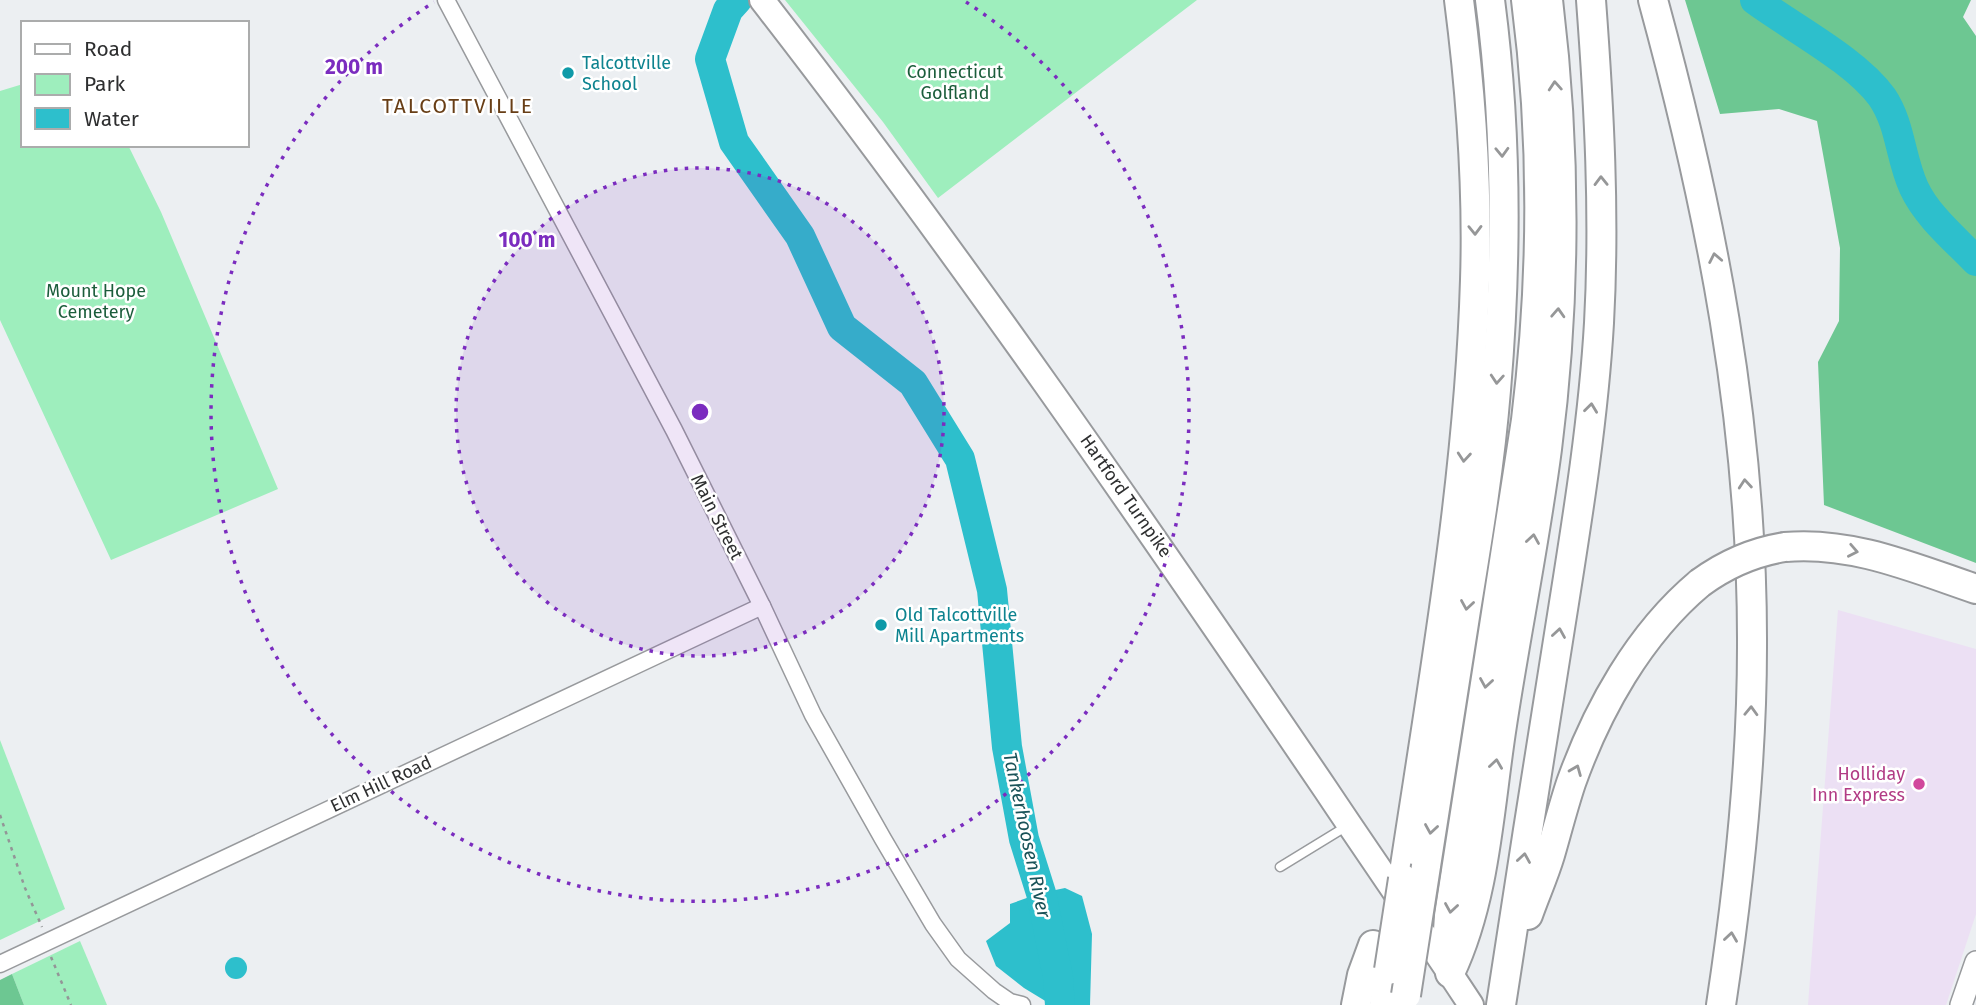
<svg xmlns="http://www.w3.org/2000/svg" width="1976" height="1005" font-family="'Fira Sans',sans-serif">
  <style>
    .commercial { fill: #ece0f4 }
    .green { fill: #9eeebd }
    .forest { fill: #6dc792 }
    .water { fill: #2dbfcc }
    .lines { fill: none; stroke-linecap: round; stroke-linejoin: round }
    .river { stroke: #2dbfcc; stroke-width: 30 }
    .lane-casing { stroke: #989a9d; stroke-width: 11 }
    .street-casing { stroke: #989a9d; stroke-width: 19 }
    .secondary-casing { stroke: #989a9d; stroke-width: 24 }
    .primary-casing { stroke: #989a9d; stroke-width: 28 }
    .highway-casing { stroke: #989a9d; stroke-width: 32 }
    .path { stroke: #939597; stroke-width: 2.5; stroke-dasharray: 3.5 5; stroke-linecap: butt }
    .lane { stroke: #fff; stroke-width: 8 }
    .street { stroke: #fff; stroke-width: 16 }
    .secondary { stroke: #fff; stroke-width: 21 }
    .primary { stroke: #fff; stroke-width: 24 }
    .highway { stroke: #fff; stroke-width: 28 }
    .highway-bridge-casing { stroke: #989a9d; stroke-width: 32; stroke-linecap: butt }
    .highway-bridge { stroke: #fff; stroke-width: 28 }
    .oneway { stroke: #969798 }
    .ring { fill: none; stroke: #7b2cbf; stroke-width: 3.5; stroke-dasharray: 3.5 7 }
    .culture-dot { fill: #0f9aa8; stroke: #fff; stroke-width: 2.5 }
    .hotel-dot { fill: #d1479c; stroke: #fff; stroke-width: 2.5 }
    .labels { text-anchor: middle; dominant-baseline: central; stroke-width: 5; stroke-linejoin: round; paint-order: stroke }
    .culture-label { font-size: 18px; fill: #0d838f; stroke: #fff; text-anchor: start }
    .park-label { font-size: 18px; fill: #1b5d3b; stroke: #fff }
    .street-label { font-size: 18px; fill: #2e2f30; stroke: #fff }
    .hotel-label { font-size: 18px; fill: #b23c85; stroke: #fff; text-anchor: end }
    .water-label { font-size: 19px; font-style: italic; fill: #1a5359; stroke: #fff }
    .quarter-label { font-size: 21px; letter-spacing: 2px; fill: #683e16; stroke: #fff }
    .centre { fill: #7b2cbf; stroke: #fff; stroke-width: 3.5 }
    .ring-label { font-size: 21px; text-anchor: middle; font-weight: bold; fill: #7b2cbf; stroke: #fff; stroke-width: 5; stroke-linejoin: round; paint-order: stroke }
  </style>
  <rect width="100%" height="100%" fill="#eceff2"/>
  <polygon class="commercial" points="1838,610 1976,649 1976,914 1946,1005 1808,1005"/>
  <g class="green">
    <polygon points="785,0 1197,0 938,198 883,122"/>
    <polygon points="23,84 23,145 128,145 161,212 278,489 111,560 0,320 0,91"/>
    <polygon points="0,740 65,909 0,940"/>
    <polygon points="80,941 107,1005 24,1005 12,974"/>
  </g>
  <g class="forest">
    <polygon points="1685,0 1971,0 1963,17 1976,36 1976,563 1824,505 1818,362 1839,321 1840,248 1817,121 1779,109 1720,114"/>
    <polygon points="12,974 24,1005 0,1005 0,980"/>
  </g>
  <g class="water">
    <polygon points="1065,888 1082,896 1092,934 1090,1005 1048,1005 1047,1002 1024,988 996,966 986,941 1010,923 1010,904 1041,893"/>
    <circle cx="236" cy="968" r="11"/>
  </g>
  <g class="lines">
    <g class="river">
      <polyline points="737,0 728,10 710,59 734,142 800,236 842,327 913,383 960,459 992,590 1007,747 1024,839 1041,893 1058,977 1060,1005"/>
      <path d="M1755,0C1793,28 1855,60 1882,97C1901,125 1900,158 1914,188C1927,216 1955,239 1976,261"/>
    </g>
    <g class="lane-casing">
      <polyline id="lane" points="1280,867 1347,826"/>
    </g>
    <g class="street-casing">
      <g id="street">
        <polyline points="446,0 674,430 762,606 813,715 883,839 933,924 958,959 994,991 1010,1002 1022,1005"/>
        <polyline points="0,964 762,606"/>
      </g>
    </g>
    <g class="secondary-casing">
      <polyline id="secondary" points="1961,1005 1976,962"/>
    </g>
    <g class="primary-casing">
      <path id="primary" d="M762,0C961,256 1144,522 1326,790C1374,862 1424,933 1471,1005"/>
    </g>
    <g class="highway-casing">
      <g id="highway">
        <path d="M1653,0C1711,212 1753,426 1752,647C1752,767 1739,886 1721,1005"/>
        <path d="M1785,547C1852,541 1914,568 1976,589"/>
        <path d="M1426,866C1439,780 1453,695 1466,610C1478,537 1490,464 1496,390C1507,261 1507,129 1490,0"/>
        <path d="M1403,879C1433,680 1469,481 1475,280C1478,186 1471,93 1459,0"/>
        <path d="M1528,915C1535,895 1544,875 1550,855C1557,831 1563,807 1571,783C1597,710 1639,634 1700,583"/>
        <path d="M1449,967L1447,945L1449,916L1526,420C1543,282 1544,138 1526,0"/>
        <path d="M1450,973C1486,897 1489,808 1502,725C1516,633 1535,541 1547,449C1566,301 1566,148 1548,0"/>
        <polyline points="1356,1005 1362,975 1373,945"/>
        <polyline points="1384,1005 1389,970"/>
        <path d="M1501,1005C1520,879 1540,754 1560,628C1576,527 1593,425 1599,323C1605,215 1599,107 1591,0"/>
      </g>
    </g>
    <g class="path">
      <polyline points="0,815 25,888 42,927"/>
      <polyline points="51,957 71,1005"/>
    </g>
    <use href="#lane" class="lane"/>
    <use href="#street" class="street"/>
    <use href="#secondary" class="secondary"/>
    <use href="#primary" class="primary"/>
    <use href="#highway" class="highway"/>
    <g class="highway-bridge-casing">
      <g id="highway-bridge">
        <path d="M1700,583C1726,564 1753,552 1785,547"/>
        <polyline points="1389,970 1403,879"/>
        <polyline points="1406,995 1426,866"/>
      </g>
    </g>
    <use href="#highway-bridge" class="highway-bridge"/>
  </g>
  <defs><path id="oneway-chevron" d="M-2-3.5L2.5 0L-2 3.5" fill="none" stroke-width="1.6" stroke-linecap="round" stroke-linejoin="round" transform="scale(1.75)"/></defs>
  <g class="oneway">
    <use href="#oneway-chevron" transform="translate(1555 86) rotate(-94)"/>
    <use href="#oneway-chevron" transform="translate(1502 152) rotate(88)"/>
    <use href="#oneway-chevron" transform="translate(1601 181) rotate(-91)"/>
    <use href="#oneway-chevron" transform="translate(1475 230) rotate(89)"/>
    <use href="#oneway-chevron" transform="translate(1715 258) rotate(-101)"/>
    <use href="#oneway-chevron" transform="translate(1558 313) rotate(-87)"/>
    <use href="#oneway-chevron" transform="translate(1497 379) rotate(94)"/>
    <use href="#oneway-chevron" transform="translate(1591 408) rotate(-83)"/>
    <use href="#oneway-chevron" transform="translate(1464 457) rotate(95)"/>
    <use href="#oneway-chevron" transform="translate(1745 484) rotate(-95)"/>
    <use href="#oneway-chevron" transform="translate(1533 539) rotate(-81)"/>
    <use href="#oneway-chevron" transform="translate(1853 551) rotate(11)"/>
    <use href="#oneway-chevron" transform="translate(1467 605) rotate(99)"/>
    <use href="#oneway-chevron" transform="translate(1559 633) rotate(-81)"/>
    <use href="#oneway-chevron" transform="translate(1486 683) rotate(99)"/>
    <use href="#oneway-chevron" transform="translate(1751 711) rotate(-88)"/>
    <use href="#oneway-chevron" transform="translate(1496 764) rotate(-82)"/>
    <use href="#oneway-chevron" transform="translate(1576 770) rotate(-68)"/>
    <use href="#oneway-chevron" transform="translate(1431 829) rotate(99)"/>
    <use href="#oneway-chevron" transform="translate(1524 858) rotate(-81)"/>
    <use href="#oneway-chevron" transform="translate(1451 908) rotate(99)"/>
    <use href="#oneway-chevron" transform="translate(1731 937) rotate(-82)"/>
  </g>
  <circle cx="700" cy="412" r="244" fill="#7b2cbf" fill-opacity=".12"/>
  <g class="ring">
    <circle cx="700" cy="412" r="244"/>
    <path d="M966 2A489 489 0 1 1 434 2"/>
  </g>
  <g class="culture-dot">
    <circle cx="568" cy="73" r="7"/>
    <circle cx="881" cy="625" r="7"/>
  </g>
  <circle class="hotel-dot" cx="1919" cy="784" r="7"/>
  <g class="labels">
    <g class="culture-label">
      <text x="582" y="63">Talcottville<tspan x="582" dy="21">School</tspan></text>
      <text x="895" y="615">Old Talcottville<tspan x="895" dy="21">Mill Apartments</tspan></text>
    </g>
    <g class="park-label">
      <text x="955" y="72">Connecticut<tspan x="955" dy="21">Golfland</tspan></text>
      <text x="96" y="291">Mount Hope<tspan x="96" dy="21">Cemetery</tspan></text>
    </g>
    <g class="street-label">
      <text transform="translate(1126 496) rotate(55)">Hartford Turnpike</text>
      <text transform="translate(717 517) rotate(63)">Main Street</text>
      <text transform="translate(381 784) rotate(-25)">Elm Hill Road</text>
    </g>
    <g class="hotel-label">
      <text x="1905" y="774">Holliday<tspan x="1905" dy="21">Inn Express</tspan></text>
    </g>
    <g class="water-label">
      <text transform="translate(1027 835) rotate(78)">Tankerhoosen River</text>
    </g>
    <g class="quarter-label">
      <text x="458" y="106">TALCOTTVILLE</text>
    </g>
  </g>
  <circle cx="700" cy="412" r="10" class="centre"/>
  <g class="ring-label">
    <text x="354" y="74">200 m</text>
    <text x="527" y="247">100 m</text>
  </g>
  <rect x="21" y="21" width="228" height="126" fill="#ffffff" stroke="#abacac" stroke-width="2"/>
  <rect x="35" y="44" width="35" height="10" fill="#ffffff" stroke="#abacac" stroke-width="2"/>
  <text x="84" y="56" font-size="21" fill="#2e2f30">Road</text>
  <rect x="35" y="74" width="35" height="21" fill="#9eeebd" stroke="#abacac" stroke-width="2"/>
  <text x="84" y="91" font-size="21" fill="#2e2f30">Park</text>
  <rect x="35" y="108" width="35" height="21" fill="#2dbfcc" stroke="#abacac" stroke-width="2"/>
  <text x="84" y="126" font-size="21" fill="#2e2f30">Water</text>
</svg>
